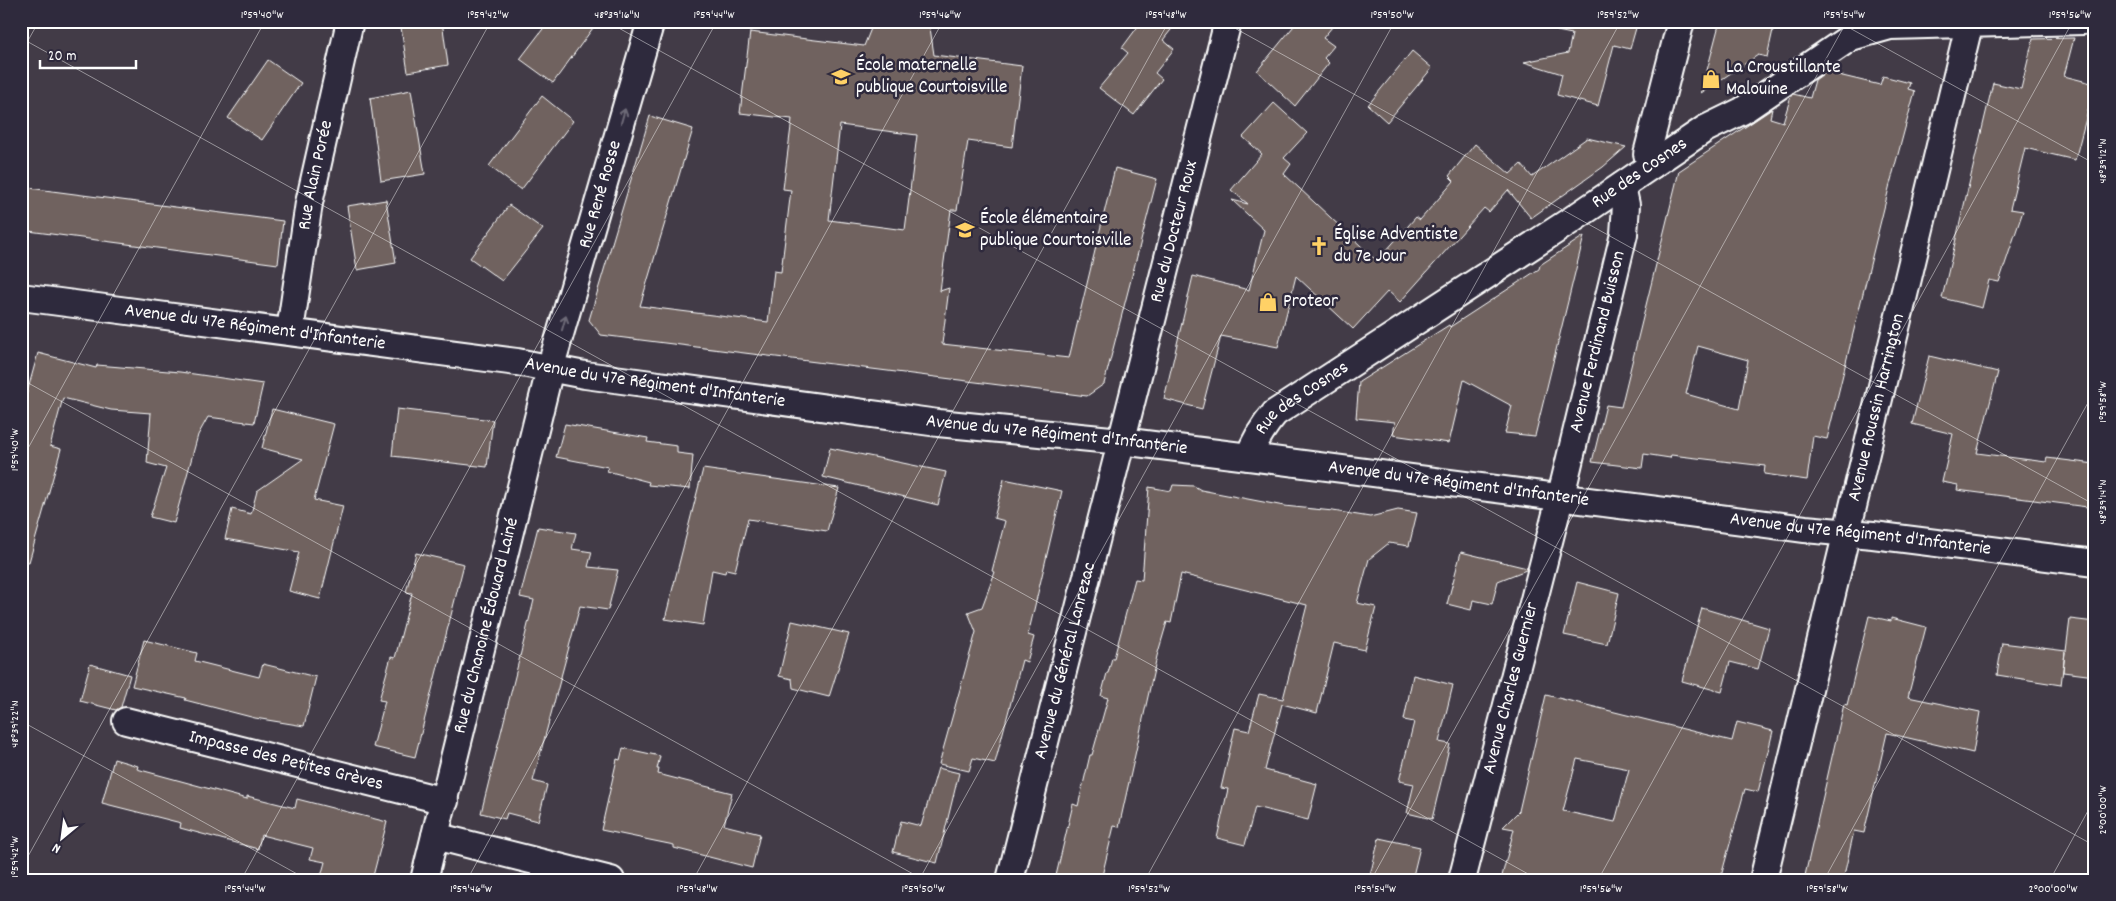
<svg xmlns="http://www.w3.org/2000/svg" width="2116" height="901" font-family="Dekko,sans-serif">
  <style>
    .building { fill: #6f625e; stroke: #fff; fill-rule: evenodd }
    .lines { fill: none; stroke-linecap: round; stroke-linejoin: round }
    .minor-casing { stroke: #fff; stroke-width: 30 }
    .minor { stroke: #2f2a3d; stroke-width: 26 }
    .oneway { stroke: #6d6a77 }
    .ticks { fill: none; stroke: #fff; stroke-width: 1; stroke-opacity: 0.45 }
    .labels { text-anchor: middle; dominant-baseline: central; stroke-width: 5; stroke-linejoin: round; paint-order: stroke }
    .poi-label { font-size: 19px; fill: #fff; stroke: #2f2a3d; text-anchor: start }
    .street-label { font-size: 19px; fill: #fff; stroke: #2f2a3d }
    .neatline { fill: none; stroke: #fff; stroke-width: 2 }
    .ticks-label { font-size: 12px; text-anchor: middle; fill: #fff }
  </style>
  <rect width="100%" height="100%" fill="#423b47"/>
  <filter id="ink" filterUnits="userSpaceOnUse"><feTurbulence type="fractalNoise" baseFrequency=".02" numOctaves="2"/><feDisplacementMap in="SourceGraphic" scale="10" xChannelSelector="R" yChannelSelector="G"/><feConvolveMatrix kernelMatrix="1 2 1 2 8 2 1 2 1" color-interpolation-filters="sRGB"/></filter>
  <g filter="url(#ink)">
    <g class="building">
      <polygon points="400,21 442,21 448,65 408,72"/>
      <polygon points="549,21 598,21 553,83 520,59"/>
      <path d="M874,21H929L934,55L1022,66L1012,147L968,141L957,210H951L940,291L949,288L942,344L1069,358L1115,168L1157,179L1104,384L1087,396L601,335L589,320L650,116L693,129L640,306L768,322L774,271L781,272L791,190L783,189L792,119L740,113L750,32L864,46ZM840,125L917,135L905,230L829,220Z"/>
      <polygon points="1142,21 1178,21 1163,40 1174,49 1155,73 1162,79 1134,115 1099,88 1128,53 1122,48"/>
      <polygon points="1298,21 1337,21 1323,38 1334,46 1324,58 1329,63 1295,106 1257,71"/>
      <polygon points="1559,21 1638,21 1630,49 1614,45 1598,106 1557,95 1562,74 1524,62 1568,53 1572,34 1557,31"/>
      <polygon points="1720,21 1775,21 1767,57 1758,55 1701,93"/>
      <polygon points="2074,38 2064,76 2095,84 2075,160 2025,148 2010,209 2023,211 1999,282 1989,280 1982,308 1942,298 1993,83 2021,89 2033,39"/>
      <polygon points="1412,51 1432,68 1387,122 1368,105"/>
      <polygon points="268,60 301,83 262,140 228,118"/>
      <path d="M1826,72L1880,85L1883,76L1910,83L1908,89L1915,91L1890,184L1827,439L1813,436L1807,480L1764,474L1765,466L1671,455L1670,458L1644,454L1642,468L1592,462L1606,405L1621,407L1679,171L1772,109L1770,118L1783,122L1791,96L1793,94L1810,98L1815,80ZM1698,346L1748,360L1739,409L1686,394Z"/>
      <polygon points="411,90 425,174 381,181 370,98"/>
      <polygon points="542,96 573,121 521,190 489,166"/>
      <polygon points="1274,103 1307,133 1284,158 1291,164 1284,174 1377,261 1416,217 1420,220 1454,181 1449,176 1475,144 1510,174 1521,164 1532,177 1587,138 1626,147 1603,167 1531,218 1508,190 1489,212 1484,208 1400,302 1388,291 1353,329 1296,276 1278,347 1221,336 1202,409 1164,399 1193,276 1249,290 1264,230 1232,200 1248,204 1231,190 1262,154 1243,137"/>
      <polygon points="21,187 283,221 278,264 21,230"/>
      <polygon points="386,200 396,263 357,270 347,206"/>
      <polygon points="509,205 543,229 502,281 470,258"/>
      <polygon points="1584,236 1535,436 1505,433 1512,406 1464,380 1449,443 1393,435 1395,422 1356,418 1359,382 1449,325 1450,327 1539,269 1540,265"/>
      <polygon points="38,353 96,368 97,365 180,372 263,384 254,423 208,417 198,435 174,523 150,517 166,468 147,463 151,413 111,410 63,398 50,446 61,449 29,562 21,561 21,414"/>
      <polygon points="1929,356 1998,372 1977,453 2046,462 2047,458 2095,464 2095,508 1957,490 1958,485 1942,482 1953,434 1912,424"/>
      <polygon points="272,409 334,424 314,500 343,506 320,599 289,591 299,552 225,539 232,509 251,514 257,491 303,459 262,448"/>
      <polygon points="397,409 493,420 487,467 392,456"/>
      <polygon points="565,424 648,438 647,442 677,446 677,453 693,455 690,489 648,485 649,482 607,471 608,467 556,457"/>
      <polygon points="830,448 946,472 938,505 823,477"/>
      <polygon points="703,469 839,488 827,531 748,519 735,571 726,569 725,573 712,570 703,625 665,619"/>
      <polygon points="1004,479 1062,491 1028,635 1034,637 1027,662 1022,660 995,763 973,758 969,771 939,764 976,632 968,612 982,607 995,572 992,571 1005,521 994,518"/>
      <polygon points="1173,485 1194,486 1201,490 1284,506 1333,511 1370,517 1398,510 1417,513 1409,546 1389,543 1369,559 1357,603 1376,607 1365,650 1334,643 1317,713 1282,704 1265,770 1317,784 1308,820 1255,807 1245,845 1217,838 1228,789 1221,788 1235,728 1249,731 1259,694 1283,699 1307,605 1181,574 1171,623 1167,622 1157,656 1119,827 1114,826 1101,880 1055,880 1073,804 1078,806 1090,755 1092,755 1108,698 1101,696 1107,673 1108,673 1112,658 1114,658 1135,579 1142,580 1149,487 1171,491"/>
      <polygon points="538,527 576,533 572,549 592,552 588,567 618,570 608,610 580,606 533,781 547,785 538,821 507,813 505,819 481,813 534,600 520,597"/>
      <polygon points="1461,552 1527,568 1526,570 1498,581 1492,604 1473,600 1471,610 1447,604"/>
      <polygon points="416,553 464,564 415,757 373,747 385,701 379,700 391,657 395,658 412,593 406,592"/>
      <polygon points="1577,582 1619,593 1607,644 1564,635"/>
      <polygon points="1702,608 1769,628 1758,669 1730,662 1722,692 1682,681"/>
      <polygon points="1869,616 1891,621 1891,618 1926,627 1908,697 1980,712 1973,753 1887,733 1864,833 1854,831 1843,880 1804,880 1844,704 1847,705"/>
      <polygon points="2070,619 2095,622 2095,676 2063,672 2065,652 2061,685 1997,675 2002,643 2066,651"/>
      <polygon points="792,621 849,634 829,697 793,688 792,679 779,676"/>
      <polygon points="144,640 197,653 195,661 259,677 263,664 316,677 304,726 255,718 185,700 186,698 132,686"/>
      <polygon points="90,664 130,675 121,707 116,710 80,701"/>
      <polygon points="1413,675 1453,685 1439,742 1450,744 1432,819 1407,813 1414,784 1399,781 1414,722 1404,720"/>
      <path d="M1546,695L1732,741L1737,722L1773,731L1758,792L1745,789L1720,880H1501L1514,829L1503,827L1519,811ZM1577,759L1629,769L1615,822L1563,811Z"/>
      <polygon points="623,748 660,756 657,769 659,769 658,774 732,793 724,825 760,834 752,868 674,848 674,845 601,830 617,759 620,760"/>
      <polygon points="114,759 138,766 137,769 247,799 247,796 295,808 297,799 387,822 372,880 320,880 325,862 310,859 313,848 261,835 258,849 180,828 181,823 102,803"/>
      <polygon points="938,768 959,773 937,863 893,852 901,821 921,826"/>
      <polygon points="1379,838 1420,847 1412,880 1369,880"/>
    </g>
    <g class="lines">
      <g class="minor-casing">
        <g id="minor">
          <polyline points="1652,165 1647,154 1681,21"/>
          <path id="s1" d="M21,297L517,362L585,375L938,423L1121,441L1249,457L1805,529L1873,535L2095,563"/>
          <path id="s2" d="M290,331L309,203L350,21"/>
          <path id="s3" d="M1249,457C1255,439 1263,427 1275,413L1570,221L1705,129L1742,111L1851,37L1890,26L2083,21"/>
          <path id="s4" d="M126,721L445,801"/>
          <polyline points="435,836 611,880"/>
          <path id="s5" d="M424,880L550,369L651,21"/>
          <path id="s6" d="M1010,880L1228,21"/>
          <path id="s7" d="M1462,880L1565,479L1624,234L1626,205L1622,186"/>
          <path id="s8" d="M1763,880L1970,21"/>
        </g>
      </g>
      <use href="#minor" class="minor"/>
    </g>
    <defs><path id="oneway-shaft" d="M-6 0H5M1.5-3L5.5 0L1.5 3" fill="none" stroke-width="1.6" stroke-linecap="round" stroke-linejoin="round" transform="scale(1.25)"/></defs>
    <g class="oneway">
      <use href="#oneway-shaft" transform="translate(623 116) rotate(-74)"/>
      <use href="#oneway-shaft" transform="translate(564 323) rotate(-74)"/>
    </g>
  </g>
  <path class="ticks" d="M606,21L2095,846M1222,21L2095,505M1837,21L2095,164M21,38L1539,880M21,53L39,21M21,379L924,880M21,461L265,21M21,721L308,880M21,869L491,21M241,880L717,21M467,880L943,21M693,880L1169,21M919,880L1395,21M1145,880L1621,21M1371,880L1847,21M1598,880L2073,21M1824,880L2095,390M2050,880L2095,798"/>
  <defs>
    <g id="school-bare" transform="scale(1.5)"><path d="M0-5L7-2L0 1L-7-2ZM-4 1L0 2.5L4 1V4Q0 6-4 4Z" fill="#ffd166" stroke="#2f2a3d" stroke-width="2.5" paint-order="stroke"/></g>
    <g id="shop-bare" transform="scale(1.5)"><path d="M-5-2.5h2.3a2.7 3.5 0 0 1 5.4 0H5L5.5 6h-11ZM-1.5-2.5h3a1.5 2.3 0 0 0-3 0Z" fill="#ffd166" stroke="#2f2a3d" stroke-width="2.5" paint-order="stroke"/></g>
    <g id="church-bare" transform="scale(1.5)"><path d="M-1.2-6h2.4v3.5h3.3v2.4h-3.3V6h-2.4V-.1h-3.3v-2.4h3.3Z" fill="#ffd166" stroke="#2f2a3d" stroke-width="2.5" paint-order="stroke"/></g>
  </defs>
  <g fill-rule="evenodd">
    <use href="#school-bare" x="841" y="77"/>
    <use href="#shop-bare" x="1711" y="79"/>
    <use href="#school-bare" x="965" y="230"/>
    <use href="#church-bare" x="1319" y="246"/>
    <use href="#shop-bare" x="1268" y="302"/>
  </g>
  <g class="labels">
    <g class="poi-label">
      <text x="856" y="66">École maternelle<tspan x="856" dy="22">publique Courtoisville</tspan></text>
      <text x="1726" y="68">La Croustillante<tspan x="1726" dy="22">Malouine</tspan></text>
      <text x="980" y="219">École élémentaire<tspan x="980" dy="22">publique Courtoisville</tspan></text>
      <text x="1334" y="235">Église Adventiste<tspan x="1334" dy="22">du 7e Jour</tspan></text>
      <text x="1283" y="302">Proteor</text>
    </g>
    <g class="street-label">
      <text stroke="none"><textPath href="#s3" startOffset="488">Rue des Cosnes</textPath></text>
      <text stroke="none"><textPath href="#s2" startOffset="158">Rue Alain Porée</textPath></text>
      <text stroke="none"><textPath href="#s5" startOffset="708">Rue René Rosse</textPath></text>
      <text stroke="none"><textPath href="#s6" startOffset="669">Rue du Docteur Roux</textPath></text>
      <text stroke="none"><textPath href="#s1" startOffset="236">Avenue du 47e Régiment d'Infanterie</textPath></text>
      <text stroke="none"><textPath href="#s7" startOffset="555">Avenue Ferdinand Buisson</textPath></text>
      <text stroke="none"><textPath href="#s1" startOffset="640">Avenue du 47e Régiment d'Infanterie</textPath></text>
      <text stroke="none"><textPath href="#s3" startOffset="82">Rue des Cosnes</textPath></text>
      <text stroke="none"><textPath href="#s8" startOffset="486">Avenue Roussin Harrington</textPath></text>
      <text stroke="none"><textPath href="#s1" startOffset="1045">Avenue du 47e Régiment d'Infanterie</textPath></text>
      <text stroke="none"><textPath href="#s1" startOffset="1450">Avenue du 47e Régiment d'Infanterie</textPath></text>
      <text stroke="none"><textPath href="#s1" startOffset="1855">Avenue du 47e Régiment d'Infanterie</textPath></text>
      <text stroke="none"><textPath href="#s5" startOffset="262">Rue du Chanoine Édouard Lainé</textPath></text>
      <text stroke="none"><textPath href="#s6" startOffset="226">Avenue du Général Lanrezac</textPath></text>
      <text stroke="none"><textPath href="#s7" startOffset="198">Avenue Charles Guernier</textPath></text>
      <text stroke="none"><textPath href="#s4" startOffset="165">Impasse des Petites Grèves</textPath></text>
    </g>
  </g>
  <rect width="2116" height="901" fill="none" stroke="#2f2a3d" stroke-width="55"/>
  <g transform="translate(62 838) rotate(209)" stroke="#2f2a3d" stroke-width="4" paint-order="stroke">
  <path d="M0-4L9 19L0 12L-9 19Z" fill="#ffffff"/>
  <text y="-8" font-size="14" font-weight="bold" text-anchor="middle" fill="#ffffff">N</text>
  </g>
  <path d="M40 60v8h96v-8" fill="none" stroke="#ffffff" stroke-width="2.5"/>
  <text x="48" y="60" font-size="15" fill="#ffffff" stroke="#2f2a3d" stroke-width="4" paint-order="stroke">20 m</text>
  <rect x="28" y="28" width="2060" height="846" class="neatline"/>
  <g class="ticks-label">
    <text x="262" y="18">1°59'40"W</text>
    <text x="488" y="18">1°59'42"W</text>
    <text x="617" y="18">48°39'16"N</text>
    <text x="714" y="18">1°59'44"W</text>
    <text x="940" y="18">1°59'46"W</text>
    <text x="1166" y="18">1°59'48"W</text>
    <text x="1392" y="18">1°59'50"W</text>
    <text x="1618" y="18">1°59'52"W</text>
    <text x="1844" y="18">1°59'54"W</text>
    <text x="2070" y="18">1°59'56"W</text>
    <text transform="translate(2102 161) rotate(-90)" y="4">48°39'12"N</text>
    <text transform="translate(2102 402) rotate(-90)" y="4">1°59'58"W</text>
    <text transform="translate(14 450) rotate(-90)" y="4">1°59'40"W</text>
    <text transform="translate(2102 502) rotate(-90)" y="4">48°39'14"N</text>
    <text transform="translate(14 724) rotate(-90)" y="4">48°39'22"N</text>
    <text transform="translate(2102 810) rotate(-90)" y="4">2°00'00"W</text>
    <text transform="translate(14 857) rotate(-90)" y="4">1°59'42"W</text>
    <text x="245" y="892">1°59'44"W</text>
    <text x="471" y="892">1°59'46"W</text>
    <text x="697" y="892">1°59'48"W</text>
    <text x="923" y="892">1°59'50"W</text>
    <text x="1149" y="892">1°59'52"W</text>
    <text x="1375" y="892">1°59'54"W</text>
    <text x="1601" y="892">1°59'56"W</text>
    <text x="1827" y="892">1°59'58"W</text>
    <text x="2053" y="892">2°00'00"W</text>
  </g>
</svg>
